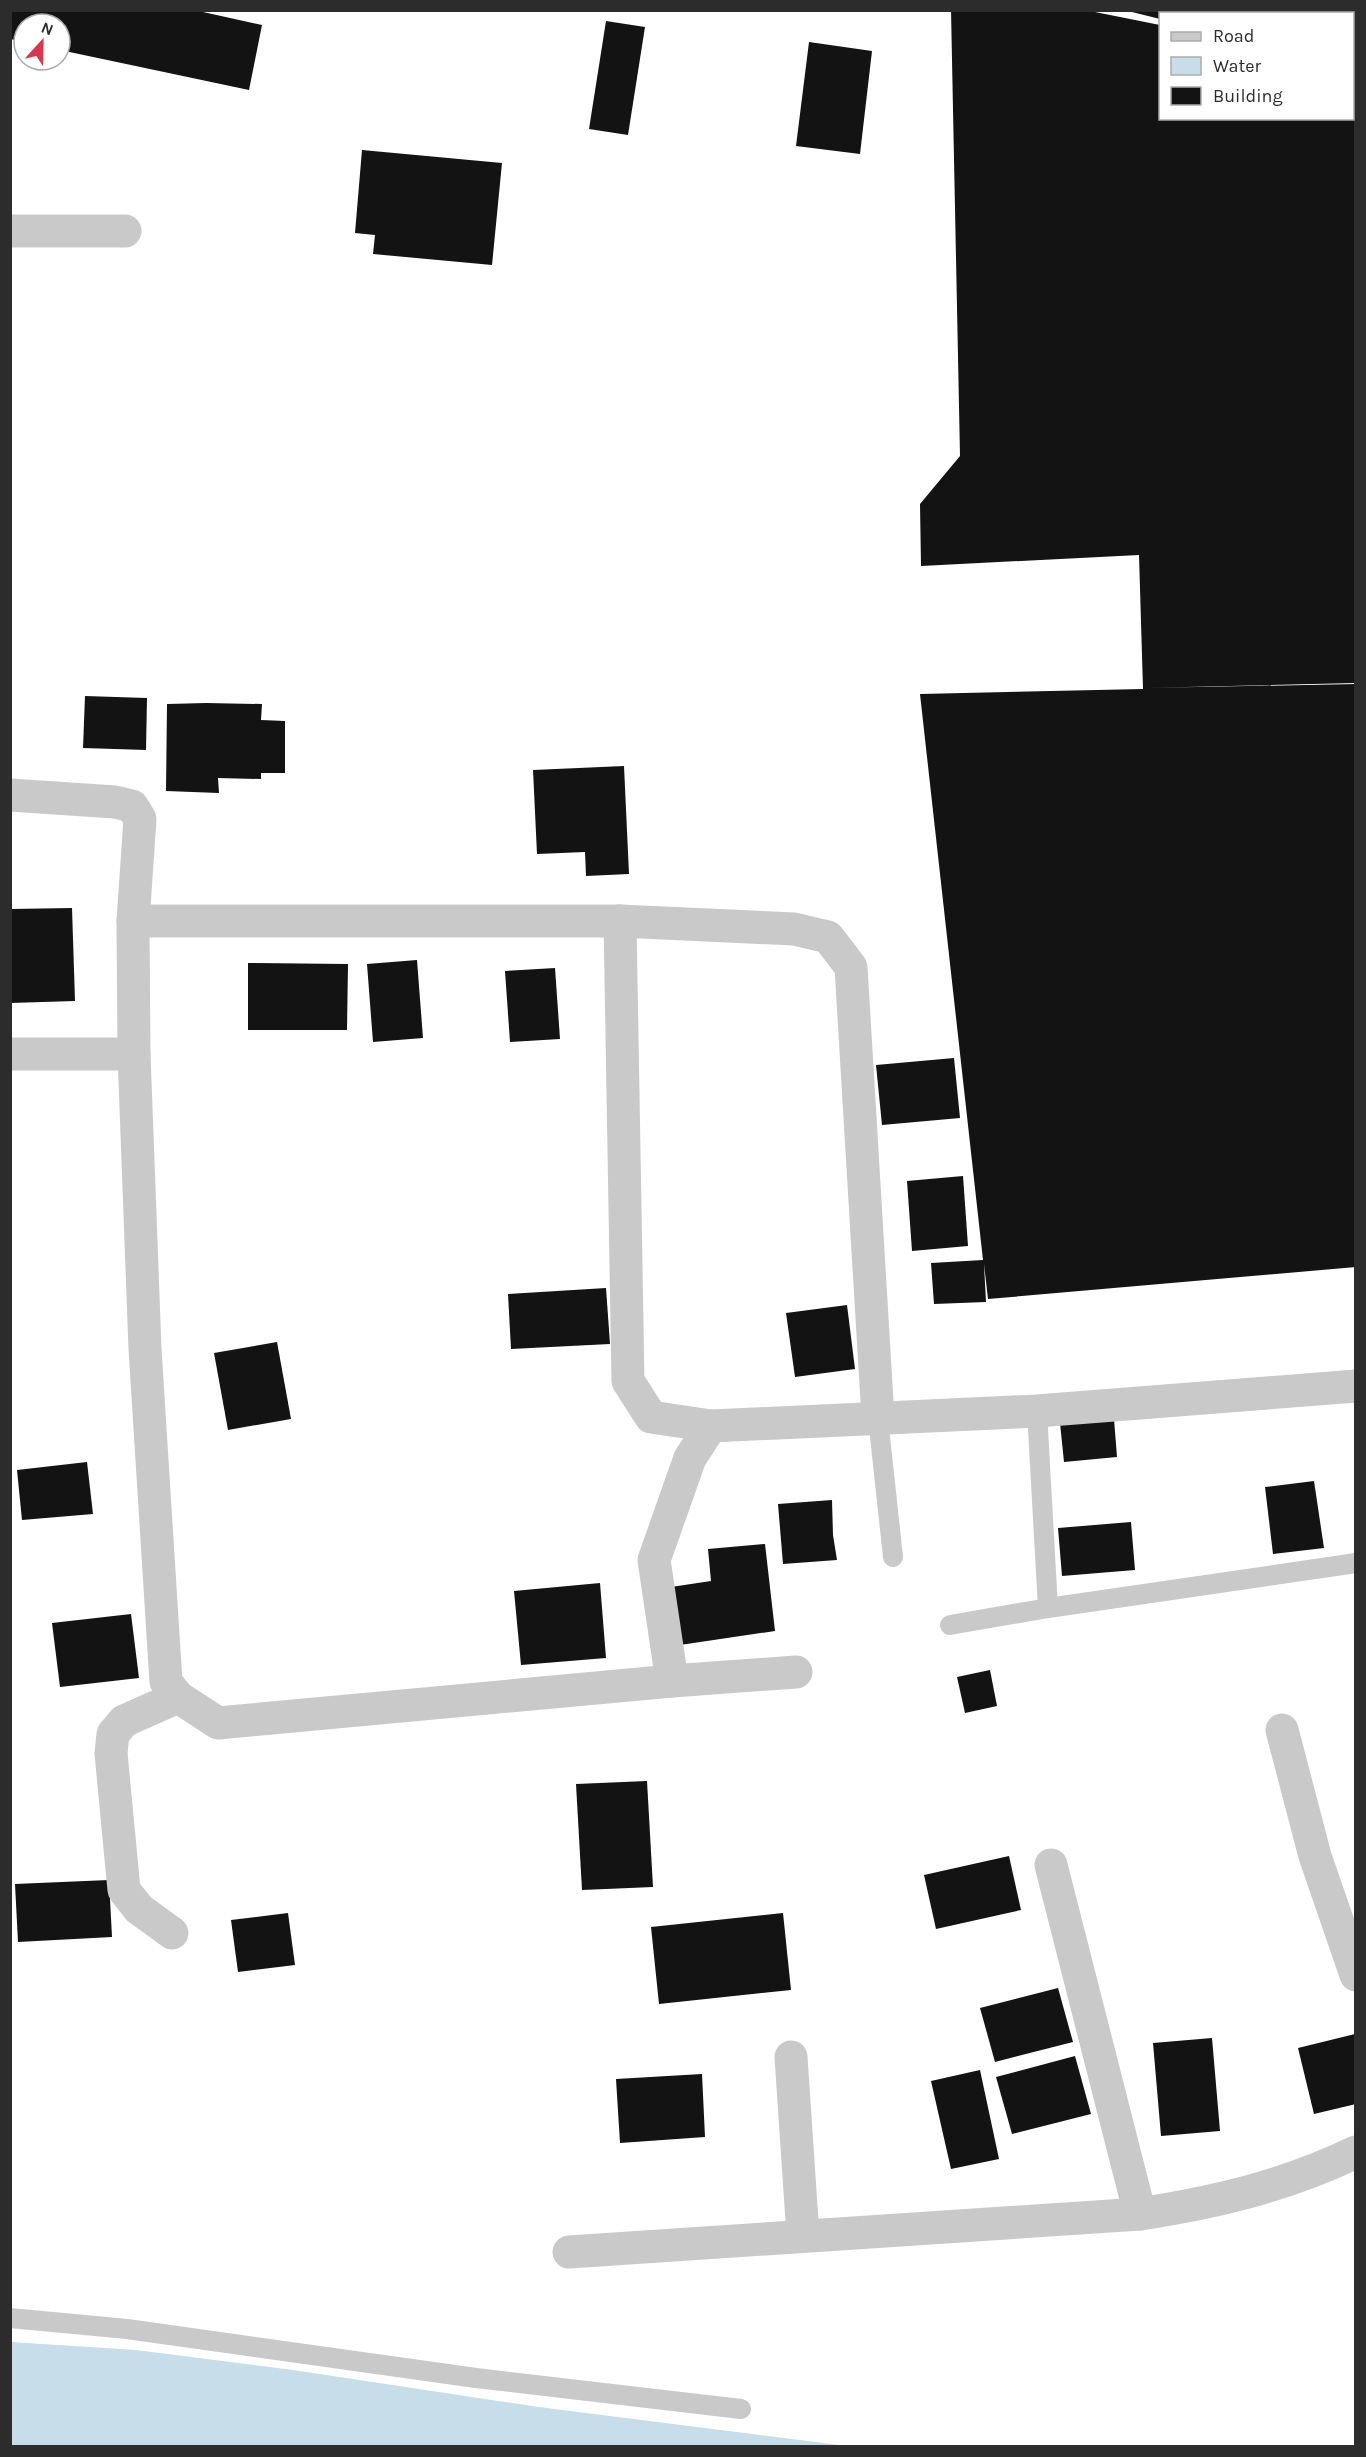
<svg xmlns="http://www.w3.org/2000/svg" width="1366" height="2457" font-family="Karla,sans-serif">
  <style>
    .water { fill: #c7dde9 }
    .building { fill: #131313 }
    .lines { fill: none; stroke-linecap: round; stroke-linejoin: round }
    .lane { stroke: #c9c9c9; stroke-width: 20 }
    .street { stroke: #c9c9c9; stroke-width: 33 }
  </style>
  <rect width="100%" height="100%" fill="#fff"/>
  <polygon class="water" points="11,2342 136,2350 293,2370 539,2407 847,2446 11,2446"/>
  <g class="building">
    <polygon points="10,10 194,10 262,25 249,90 60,50 60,24 24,24 24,42 10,39"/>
    <polygon points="951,10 1085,10 1160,25 1160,118 1352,118 1352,60 1356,61 1356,683 1145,688 1356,684 1356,1267 988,1299 984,1264 986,1302 934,1304 931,1263 983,1260 920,694 1143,689 1139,555 921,566 920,504 960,456"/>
    <polygon points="1124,10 1356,10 1356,57 1352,56 1352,14 1160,14 1160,19"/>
    <polygon points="606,21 645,27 628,135 589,129"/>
    <polygon points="809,42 872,51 860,154 796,146"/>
    <polygon points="362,150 502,163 492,265 373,254 375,235 355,233"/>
    <polygon points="85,696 147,698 146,750 83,748"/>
    <polygon points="206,703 262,704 261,720 285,721 285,773 261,773 261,779 218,778 219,793 166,791 167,704"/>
    <polygon points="624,766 629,874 586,876 585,852 537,854 533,770"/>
    <polygon points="72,908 75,1001 10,1003 10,909"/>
    <polygon points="417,960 423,1038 373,1042 367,964"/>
    <polygon points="248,963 348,964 347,1030 248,1030"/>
    <polygon points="555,968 560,1039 510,1042 505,971"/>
    <polygon points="954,1058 960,1118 882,1125 876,1065"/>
    <polygon points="963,1176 968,1246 912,1251 907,1181"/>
    <polygon points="606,1288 610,1344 511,1349 508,1294"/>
    <polygon points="847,1305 855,1369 795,1377 786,1313"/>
    <polygon points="277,1342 291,1419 228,1430 214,1353"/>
    <polygon points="1114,1419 1117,1457 1064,1462 1060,1423"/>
    <polygon points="87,1462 93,1514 22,1520 17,1470"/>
    <polygon points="1314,1481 1324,1548 1273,1554 1265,1487"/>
    <polygon points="832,1500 833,1535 837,1560 783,1564 778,1504"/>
    <polygon points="1131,1522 1135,1570 1062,1576 1058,1528"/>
    <polygon points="765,1544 775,1631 680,1645 671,1587 711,1581 708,1549"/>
    <polygon points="600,1583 606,1658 521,1665 514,1591"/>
    <polygon points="131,1614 139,1678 60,1687 52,1623"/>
    <polygon points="990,1670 997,1706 965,1713 957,1677"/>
    <polygon points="647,1781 653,1887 582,1890 576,1784"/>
    <polygon points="1009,1856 1021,1910 936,1929 924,1875"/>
    <polygon points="109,1880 112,1937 18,1942 15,1884"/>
    <polygon points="288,1913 295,1965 238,1972 231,1920"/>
    <polygon points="783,1913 791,1990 659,2004 651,1927"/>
    <polygon points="1058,1988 1073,2042 995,2062 980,2008"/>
    <polygon points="1355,2034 1356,2104 1314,2114 1298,2048"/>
    <polygon points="1212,2038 1220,2131 1161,2136 1153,2043"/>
    <polygon points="1075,2056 1091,2114 1012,2134 996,2077"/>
    <polygon points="980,2070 999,2159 951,2169 931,2081"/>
    <polygon points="702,2074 705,2137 620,2143 616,2079"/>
  </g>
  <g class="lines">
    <g class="lane">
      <polyline points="1037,1411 1048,1608"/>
      <polyline points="878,1418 893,1557"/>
      <polyline points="950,1625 1048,1608 1356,1563"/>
      <polyline points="10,2318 127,2329 476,2378 741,2409"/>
    </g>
    <g class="street">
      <polyline points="10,231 125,231"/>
      <polyline points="10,795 115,802 132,806 140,819 133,921 134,1054 145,1349 166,1682 178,1697 218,1723 672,1681 796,1672"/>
      <polyline points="133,921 620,921 794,929 828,937 851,967 878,1418"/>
      <polyline points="620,921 628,1381 651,1417 711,1426"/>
      <polyline points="10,1054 134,1054"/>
      <polyline points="672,1681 654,1560 690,1458 711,1426 1037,1411 1356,1386"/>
      <polyline points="1282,1730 1315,1856 1356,1975"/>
      <polyline points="1051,1865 1140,2214"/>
      <polyline points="172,1933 139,1909 124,1890 111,1753 113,1734 124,1721 178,1697"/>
      <polyline points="791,2057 803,2236"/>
      <path d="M569,2252L1140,2214C1217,2202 1285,2186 1356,2152"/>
    </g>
  </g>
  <rect width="1366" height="2457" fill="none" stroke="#2c2c2c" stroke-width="24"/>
  <rect x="1159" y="12" width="195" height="108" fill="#ffffff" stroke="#ababab" stroke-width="1.5"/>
  <rect x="1171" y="32" width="30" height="9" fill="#c9c9c9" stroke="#ababab" stroke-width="1.5"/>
  <text x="1213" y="42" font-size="18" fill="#2c2c2c">Road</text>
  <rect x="1171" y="57" width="30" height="18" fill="#c7dde9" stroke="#ababab" stroke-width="1.5"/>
  <text x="1213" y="72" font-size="18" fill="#2c2c2c">Water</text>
  <rect x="1171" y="87" width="30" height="18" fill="#131313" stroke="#ababab" stroke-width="1.5"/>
  <text x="1213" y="102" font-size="18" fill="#2c2c2c">Building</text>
  <g transform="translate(42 42) rotate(22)"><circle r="28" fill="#ffffff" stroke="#ababab" stroke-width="1.5"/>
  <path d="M0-4.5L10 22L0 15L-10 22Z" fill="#db364b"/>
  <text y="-9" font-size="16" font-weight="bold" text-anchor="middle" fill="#2c2c2c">N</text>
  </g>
</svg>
